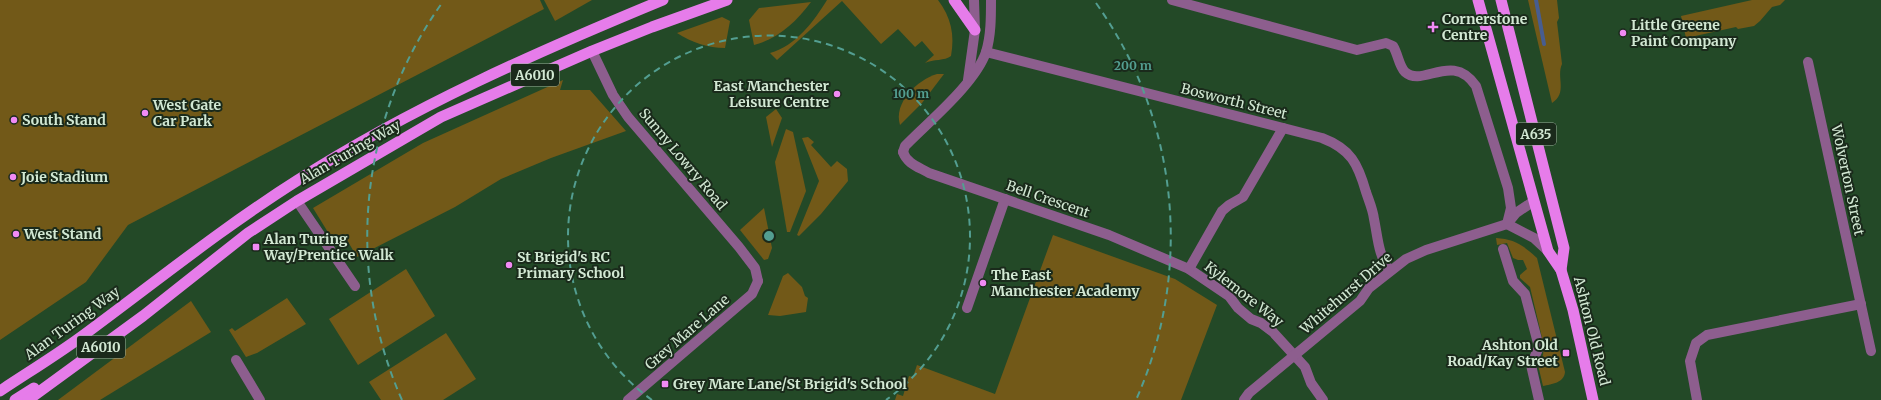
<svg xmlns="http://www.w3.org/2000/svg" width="1881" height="400" font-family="Merriweather,serif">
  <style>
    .green { fill: #725918 }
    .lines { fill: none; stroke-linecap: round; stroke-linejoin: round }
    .stream { stroke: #475d90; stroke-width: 4 }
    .minor { stroke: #8d5e8e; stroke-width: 10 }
    .tertiary { stroke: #8d5e8e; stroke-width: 10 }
    .trunk { stroke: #e67cea; stroke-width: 11 }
    .ring { fill: none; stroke: #539e91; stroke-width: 2; stroke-dasharray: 7 5 }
    .poi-dot { fill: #f18af4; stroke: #1a2a1b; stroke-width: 1.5 }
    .labels { text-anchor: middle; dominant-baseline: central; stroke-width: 4; stroke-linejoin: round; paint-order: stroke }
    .shield { fill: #1a2a1b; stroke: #9baf9c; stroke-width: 1 }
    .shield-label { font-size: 13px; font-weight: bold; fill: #d2e8d3 }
    .poi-label { font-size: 14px; font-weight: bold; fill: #d2e8d3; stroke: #1a2a1b; text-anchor: start }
    .street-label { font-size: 14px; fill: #d2e8d3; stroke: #1a2a1b }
    .centre { fill: #539e91; stroke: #1a2a1b; stroke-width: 2 }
    .ring-label { font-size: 12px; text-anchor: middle; font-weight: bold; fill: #539e91; stroke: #1a2a1b; stroke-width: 4; stroke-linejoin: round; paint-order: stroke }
  </style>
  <rect width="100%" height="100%" fill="#234927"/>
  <g class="green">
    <polygon points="0,0 540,0 544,9 128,225 86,282 0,340"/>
    <polygon points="544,0 592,0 555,21"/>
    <path d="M827,0H938C951,17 955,35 951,56C945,61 933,59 925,63L934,55L922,41L915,47L898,29L881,44L842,1L777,60L770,53C796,46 814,21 827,0Z"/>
    <path d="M1528,0H1557L1559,18L1557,22L1562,64C1556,77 1568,93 1552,103Z"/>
    <polygon points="1752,0 1785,0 1780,5 1772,7 1760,21 1754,26 1738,29 1736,27 1686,38 1681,16"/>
    <path d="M811,2C796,22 778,39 754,45L749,20L759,8Z"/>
    <path d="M722,17L730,21L725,48C708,48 691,42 677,33Z"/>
    <path d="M937,74H944L922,103L900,125C893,103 917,80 937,74Z"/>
    <polygon points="563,80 560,90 590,90 626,131 551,158 501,179 455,207 357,257 347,240 334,242 313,208 423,143"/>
    <polygon points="776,109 782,118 772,147 766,117"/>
    <polygon points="786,129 793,132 806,191 790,232 787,232 775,162"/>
    <polygon points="808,137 814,142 811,145 831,167 837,161 847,169 848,181 821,214 799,236 797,235 819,181 802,138"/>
    <polygon points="764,208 772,248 768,259 764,260 740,230"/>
    <polygon points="1053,235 1175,279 1217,305 1181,400 895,400 897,394 903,396 909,376 913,377 917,365 995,394"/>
    <path d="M1496,238C1514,239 1523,245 1537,258L1565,372C1564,383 1552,384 1543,386L1538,365L1543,355L1544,346L1530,287L1520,278V275L1527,269L1523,260H1518L1513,258L1507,243L1497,245Z"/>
    <polygon points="406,269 435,316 358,365 329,319"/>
    <polygon points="788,273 802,287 805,296 808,298 806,312 780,316 768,315 783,276"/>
    <polygon points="287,298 306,324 257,353 246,357 229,330 232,328 235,331"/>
    <polygon points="191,301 211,332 100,400 58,400"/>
    <polygon points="446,333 476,379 443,400 381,400 369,382"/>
  </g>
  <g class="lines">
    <polyline class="stream" points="1536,0 1544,44"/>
    <g class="minor">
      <path d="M1172,0L1357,50L1386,43L1393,46C1398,54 1399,66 1405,72C1423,88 1452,51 1476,86L1508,188L1511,208L1507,224"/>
      <polyline points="592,51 613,95 628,117 739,247 755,268 758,281"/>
      <path d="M986,52L1322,138C1351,149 1358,164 1366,192C1369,201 1373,210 1374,219C1378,238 1378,255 1390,271"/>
      <polyline points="1808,62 1871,351"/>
      <path d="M903,152C907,164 919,167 929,173L1109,235L1189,269L1229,296L1238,308L1251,319L1261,323L1273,332L1305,367L1311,383L1323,400"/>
      <polyline points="297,201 355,286"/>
      <polyline points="1507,224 1534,238 1548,251"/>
      <polyline points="1503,249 1513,281 1525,294 1539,347 1531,365 1539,400"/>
      <polyline points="1189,269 1222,211 1229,205 1243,197 1283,128"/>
      <polyline points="967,308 1005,199"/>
      <polyline points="236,360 260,400"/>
      <polyline points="1244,400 1249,393 1360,301 1369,288 1406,259 1426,250 1507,224 1516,213 1534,201"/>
      <polyline points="1697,400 1690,361 1696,343 1707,335 1861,304"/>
    </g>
    <g class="tertiary">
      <polyline points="968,80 975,30 974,0"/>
      <path d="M903,152L905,146L910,141C932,119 976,82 986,52C991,36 991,17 991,0"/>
      <polyline points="628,400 752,294 758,281"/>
    </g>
    <g class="trunk">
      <polyline points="954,0 975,30"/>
      <polyline points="1478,0 1548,251 1561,270 1573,310 1593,400"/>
      <polyline points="1501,0 1564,248 1561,270"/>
      <path d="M0,391C27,373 55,356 81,337C153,284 222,228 298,180C412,107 537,52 663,0"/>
      <polyline points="15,400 34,388"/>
      <polyline points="28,400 143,316 248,233 297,201 441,117 592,51 652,27 727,0"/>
    </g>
  </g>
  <g class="ring">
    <path d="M652 400A201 201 0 1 1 886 400"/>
    <path d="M402 400A402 402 0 0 1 442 3M1096 3A402 402 0 0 1 1136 400"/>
  </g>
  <g class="poi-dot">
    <path d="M1431 21h4v4h4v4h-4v4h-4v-4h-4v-4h4z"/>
    <circle cx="1623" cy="33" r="4"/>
    <circle cx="837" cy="94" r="4"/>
    <circle cx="145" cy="113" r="4"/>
    <circle cx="14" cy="120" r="4"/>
    <circle cx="13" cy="177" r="4"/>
    <circle cx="16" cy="234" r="4"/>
    <rect x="252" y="243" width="8" height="8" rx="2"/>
    <circle cx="509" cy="265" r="4"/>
    <circle cx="983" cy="283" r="4"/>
    <rect x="1562" y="349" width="8" height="8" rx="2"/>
    <rect x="661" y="380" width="8" height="8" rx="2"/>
  </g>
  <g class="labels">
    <g class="shield">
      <rect x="511" y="64" width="48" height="22" rx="3"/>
      <rect x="1516" y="123" width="40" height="22" rx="3"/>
      <rect x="77" y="336" width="48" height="22" rx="3"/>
    </g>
    <g class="shield-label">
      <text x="535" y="75">A6010</text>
      <text x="1536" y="134">A635</text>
      <text x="101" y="347">A6010</text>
    </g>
    <g class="poi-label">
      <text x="1442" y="19">Cornerstone<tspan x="1442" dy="16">Centre</tspan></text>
      <text x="1631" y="25">Little Greene<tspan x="1631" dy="16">Paint Company</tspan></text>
      <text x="829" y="86" text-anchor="end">East Manchester<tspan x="829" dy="16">Leisure Centre</tspan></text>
      <text x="153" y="105">West Gate<tspan x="153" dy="16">Car Park</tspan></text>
      <text x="22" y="120">South Stand</text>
      <text x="21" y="177">Joie Stadium</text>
      <text x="24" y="234">West Stand</text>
      <text x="264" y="239">Alan Turing<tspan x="264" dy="16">Way/Prentice Walk</tspan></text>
      <text x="517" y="257">St Brigid's RC<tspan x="517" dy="16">Primary School</tspan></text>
      <text x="991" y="275">The East<tspan x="991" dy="16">Manchester Academy</tspan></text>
      <text x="1558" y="345" text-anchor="end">Ashton Old<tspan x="1558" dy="16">Road/Kay Street</tspan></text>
      <text x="673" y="384">Grey Mare Lane/St Brigid's School</text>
    </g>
    <g class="street-label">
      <text transform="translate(1234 101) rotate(14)">Bosworth Street</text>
      <text transform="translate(350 152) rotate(-30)">Alan Turing Way</text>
      <text transform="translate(683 159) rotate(50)">Sunny Lowry Road</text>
      <text transform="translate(1848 180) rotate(78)">Wolverton Street</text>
      <text transform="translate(1048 199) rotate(19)">Bell Crescent</text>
      <text transform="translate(1346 293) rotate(-41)">Whitehurst Drive</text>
      <text transform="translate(1244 294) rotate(38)">Kylemore Way</text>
      <text transform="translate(72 323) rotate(-36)">Alan Turing Way</text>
      <text transform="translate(1592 331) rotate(76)">Ashton Old Road</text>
      <text transform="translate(687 332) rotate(-41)">Grey Mare Lane</text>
    </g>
  </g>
  <circle cx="769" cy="236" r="6" class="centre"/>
  <g class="ring-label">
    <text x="1133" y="70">200 m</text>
    <text x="911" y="98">100 m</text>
  </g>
</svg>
